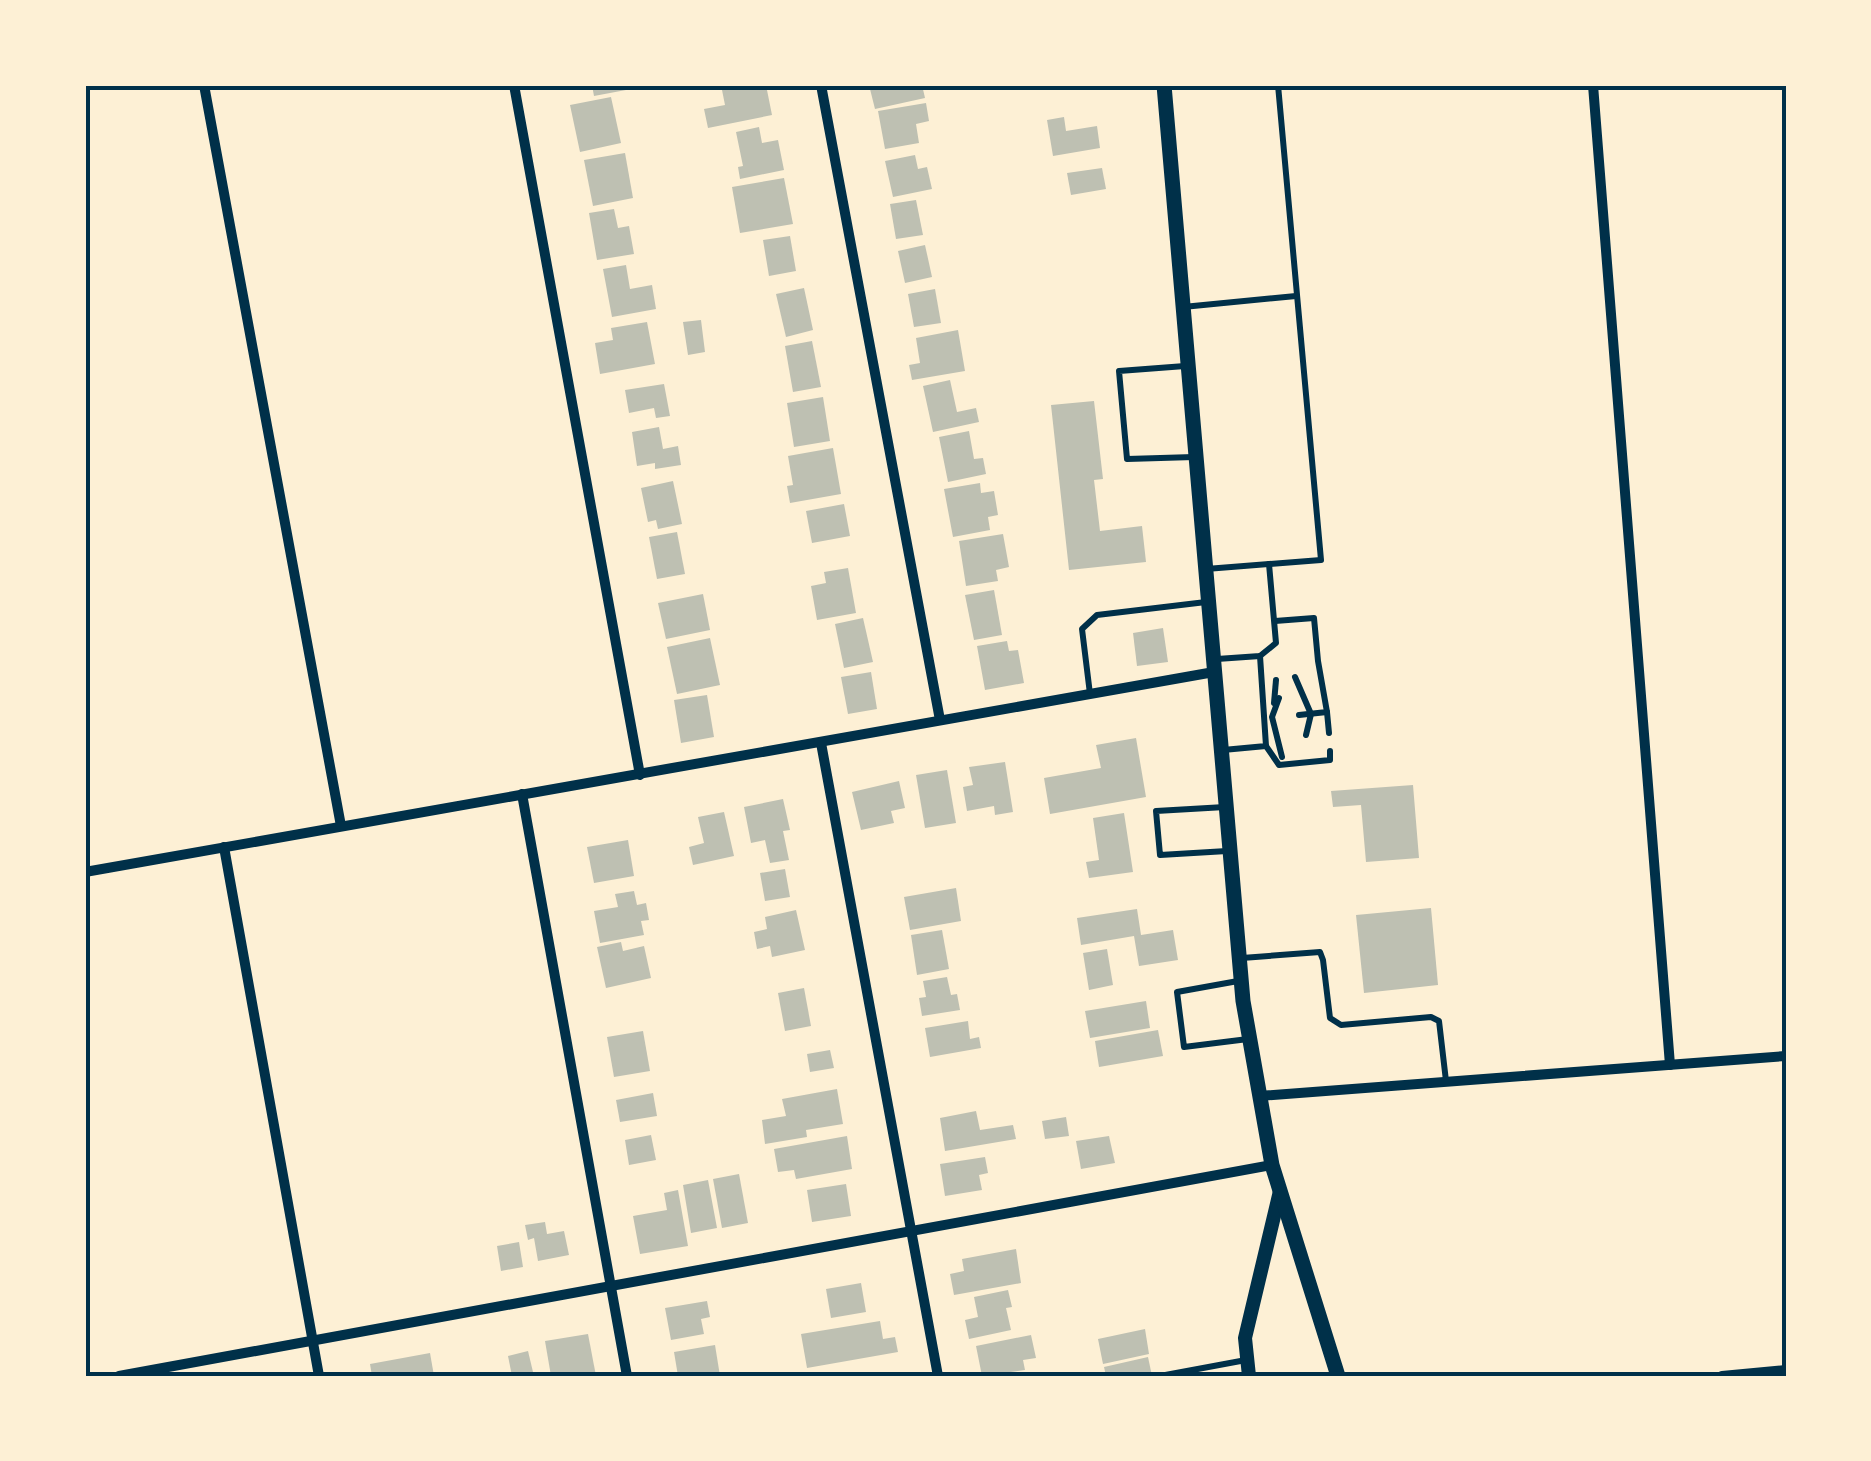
<svg xmlns="http://www.w3.org/2000/svg" width="1871" height="1461" font-family="Poppins,sans-serif">
  <style>
    .building { fill: #bec0b2 }
    .lines { fill: none; stroke-linecap: round; stroke-linejoin: round }
    .service { stroke: #003049; stroke-width: 6 }
    .minor { stroke: #003049; stroke-width: 10 }
    .tertiary { stroke: #003049; stroke-width: 14 }
    .secondary { stroke: #003049; stroke-width: 15 }
    .neatline { fill: none; stroke: #003049; stroke-width: 4 }
  </style>
  <rect width="100%" height="100%" fill="#fdf0d5"/>
  <g class="building">
    <polygon points="592,85 641,85 642,87 594,96"/>
    <polygon points="736,85 766,85 772,115 708,128 704,109 725,105 722,90 737,88"/>
    <polygon points="869,85 922,85 925,98 875,109"/>
    <polygon points="611,97 621,143 580,152 570,105"/>
    <polygon points="926,103 929,121 916,124 919,143 885,149 878,111"/>
    <polygon points="1064,117 1066,131 1097,126 1100,148 1053,156 1047,120"/>
    <polygon points="759,127 762,143 778,140 784,170 740,179 738,167 743,166 736,132"/>
    <polygon points="625,153 633,198 593,206 584,160"/>
    <polygon points="915,155 918,169 927,167 932,189 893,197 885,161"/>
    <polygon points="1102,168 1106,189 1071,195 1067,173"/>
    <polygon points="784,178 793,224 740,233 732,187"/>
    <polygon points="916,200 923,235 896,239 890,204"/>
    <polygon points="614,209 618,228 629,226 634,254 597,260 589,213"/>
    <polygon points="790,236 796,271 769,276 763,240"/>
    <polygon points="925,245 932,277 905,283 898,251"/>
    <polygon points="626,265 630,289 652,285 656,309 612,317 603,269"/>
    <polygon points="804,288 813,330 786,337 776,294"/>
    <polygon points="935,289 941,323 914,327 908,294"/>
    <polygon points="701,320 705,352 688,355 683,322"/>
    <polygon points="647,322 655,364 600,374 595,343 613,340 611,328"/>
    <polygon points="958,330 965,371 912,380 909,365 920,363 916,338"/>
    <polygon points="812,341 821,387 793,392 785,346"/>
    <polygon points="950,380 957,412 976,408 979,422 933,432 923,386"/>
    <polygon points="664,384 670,416 656,418 654,408 629,413 625,390"/>
    <polygon points="823,397 830,441 794,447 787,403"/>
    <polygon points="1094,401 1103,479 1094,480 1100,531 1142,526 1146,562 1069,570 1051,405"/>
    <polygon points="659,427 663,449 678,446 681,465 655,469 655,463 637,466 632,432"/>
    <polygon points="969,431 974,459 983,458 986,474 948,482 939,437"/>
    <polygon points="833,448 841,494 790,503 787,486 793,485 788,456"/>
    <polygon points="673,481 682,524 658,529 656,520 648,522 641,488"/>
    <polygon points="980,483 981,493 994,491 998,515 988,517 990,530 953,537 944,489"/>
    <polygon points="844,504 850,536 812,543 806,511"/>
    <polygon points="677,532 685,574 657,579 649,537"/>
    <polygon points="1003,534 1009,567 996,570 998,581 966,586 959,541"/>
    <polygon points="848,568 856,613 817,620 811,586 826,583 824,572"/>
    <polygon points="994,590 1002,635 974,640 965,595"/>
    <polygon points="703,594 710,630 666,639 658,603"/>
    <polygon points="863,618 873,662 844,668 835,624"/>
    <polygon points="1163,628 1168,662 1137,666 1133,633"/>
    <polygon points="710,638 720,685 677,694 667,647"/>
    <polygon points="1007,641 1009,651 1018,650 1024,683 985,690 977,646"/>
    <polygon points="871,672 877,709 848,714 841,677"/>
    <polygon points="707,695 714,737 681,743 674,700"/>
    <polygon points="1136,738 1146,797 1050,814 1044,778 1101,768 1096,745"/>
    <polygon points="1005,762 1013,812 995,815 994,806 967,811 963,787 973,785 969,767"/>
    <polygon points="947,770 956,823 925,828 916,775"/>
    <polygon points="899,781 905,808 891,811 894,823 861,830 852,792"/>
    <polygon points="1413,785 1419,858 1366,862 1361,805 1333,807 1331,791"/>
    <polygon points="783,799 790,830 783,831 789,860 770,863 765,840 751,843 744,807"/>
    <polygon points="724,812 734,856 693,865 689,847 704,843 698,817"/>
    <polygon points="1124,813 1133,872 1089,878 1086,862 1099,860 1093,818"/>
    <polygon points="628,840 634,876 594,883 587,847"/>
    <polygon points="785,869 790,897 765,901 760,873"/>
    <polygon points="956,888 961,921 910,930 904,897"/>
    <polygon points="634,891 637,905 646,903 649,920 641,921 644,935 600,943 594,911 618,907 615,894"/>
    <polygon points="1431,908 1438,985 1364,993 1356,915"/>
    <polygon points="1137,909 1141,935 1173,930 1178,960 1139,966 1134,936 1081,945 1077,918"/>
    <polygon points="796,910 805,950 772,957 770,946 757,949 754,932 767,929 765,917"/>
    <polygon points="942,930 949,969 917,975 911,935"/>
    <polygon points="621,942 623,951 644,946 651,978 606,988 597,947"/>
    <polygon points="1107,949 1113,985 1089,990 1083,953"/>
    <polygon points="947,977 951,995 957,994 960,1010 922,1016 919,998 926,997 923,981"/>
    <polygon points="804,988 811,1026 785,1031 778,993"/>
    <polygon points="1146,1001 1150,1028 1090,1038 1085,1011"/>
    <polygon points="968,1021 970,1039 979,1037 981,1048 930,1057 925,1028"/>
    <polygon points="1158,1030 1163,1056 1099,1067 1095,1041"/>
    <polygon points="643,1031 650,1071 614,1077 607,1037"/>
    <polygon points="830,1050 834,1068 810,1072 807,1054"/>
    <polygon points="837,1089 843,1124 806,1130 807,1137 765,1144 762,1120 786,1116 782,1099"/>
    <polygon points="653,1093 657,1116 620,1122 616,1100"/>
    <polygon points="976,1111 980,1130 1013,1125 1016,1139 945,1151 940,1118"/>
    <polygon points="1066,1117 1069,1136 1045,1139 1042,1121"/>
    <polygon points="651,1135 656,1160 629,1165 625,1140"/>
    <polygon points="847,1136 852,1169 796,1179 794,1170 778,1172 774,1149"/>
    <polygon points="1109,1136 1115,1163 1081,1169 1076,1141"/>
    <polygon points="985,1157 988,1173 979,1175 982,1190 945,1196 940,1164"/>
    <polygon points="739,1174 748,1223 722,1228 713,1179"/>
    <polygon points="708,1180 717,1228 691,1233 683,1185"/>
    <polygon points="846,1184 851,1216 812,1222 807,1190"/>
    <polygon points="678,1190 688,1246 640,1254 633,1216 667,1210 664,1193"/>
    <polygon points="545,1222 547,1234 564,1231 569,1255 538,1261 534,1238 528,1240 525,1225"/>
    <polygon points="519,1242 523,1267 501,1271 497,1246"/>
    <polygon points="1016,1249 1021,1283 954,1295 950,1274 964,1271 962,1259"/>
    <polygon points="861,1283 866,1312 831,1318 826,1289"/>
    <polygon points="1008,1290 1012,1307 1006,1308 1011,1330 969,1339 965,1320 978,1317 974,1297"/>
    <polygon points="707,1301 710,1317 701,1319 704,1334 671,1340 665,1308"/>
    <polygon points="880,1321 883,1339 895,1337 898,1352 807,1368 801,1334"/>
    <polygon points="1145,1329 1149,1354 1103,1364 1098,1339"/>
    <polygon points="588,1334 596,1376 551,1376 545,1341"/>
    <polygon points="1031,1335 1036,1358 1023,1360 1025,1370 982,1376 976,1346"/>
    <polygon points="715,1345 720,1376 678,1376 674,1352"/>
    <polygon points="528,1351 533,1372 512,1376 508,1356"/>
    <polygon points="430,1353 434,1376 372,1376 370,1364"/>
    <polygon points="1148,1357 1152,1376 1106,1376 1104,1367"/>
  </g>
  <g class="lines">
    <g class="service">
      <polyline points="1256,85 1277,86"/>
      <polyline points="1183,307 1296,296"/>
      <polyline points="1185,366 1119,371 1127,459 1194,457"/>
      <polyline points="1206,569 1321,560 1278,85"/>
      <polyline points="1275,621 1314,618 1318,661 1327,712 1299,715"/>
      <polyline points="1217,659 1260,656 1276,643 1269,564"/>
      <polyline points="1295,677 1311,714 1306,735"/>
      <polyline points="1090,694 1082,629 1097,615 1206,602"/>
      <polyline points="1279,698 1272,717 1282,757"/>
      <polyline points="1274,703 1276,680"/>
      <polyline points="1327,712 1329,733"/>
      <polyline points="1266,746 1279,765 1330,760 1330,751"/>
      <polyline points="1223,750 1266,746 1260,656"/>
      <polyline points="1225,807 1156,811 1160,855 1227,851"/>
      <polyline points="1242,958 1320,952 1323,960 1330,1018 1341,1025 1431,1017 1439,1021 1446,1081"/>
      <polyline points="1238,981 1177,992 1184,1047 1248,1039"/>
      <polyline points="1160,1376 1246,1360"/>
    </g>
    <g class="minor">
      <polyline points="204,85 341,826"/>
      <polyline points="514,85 640,775"/>
      <polyline points="821,85 940,720"/>
      <polyline points="1593,85 1670,1065"/>
      <polyline points="821,743 938,1376"/>
      <polyline points="522,794 627,1376"/>
      <polyline points="224,847 319,1376"/>
      <polyline points="85,872 1214,672"/>
      <polyline points="1259,1096 1786,1056"/>
      <polyline points="119,1376 1272,1165"/>
      <polyline points="1722,1376 1786,1370"/>
    </g>
    <polyline class="tertiary" points="1249,1376 1245,1338 1280,1191"/>
    <polyline class="secondary" points="1164,85 1243,1001 1272,1165 1338,1376"/>
  </g>
  <rect width="1871" height="1461" fill="none" stroke="#fdf0d5" stroke-width="175"/>
  <rect x="88" y="88" width="1696" height="1286" class="neatline"/>
</svg>
